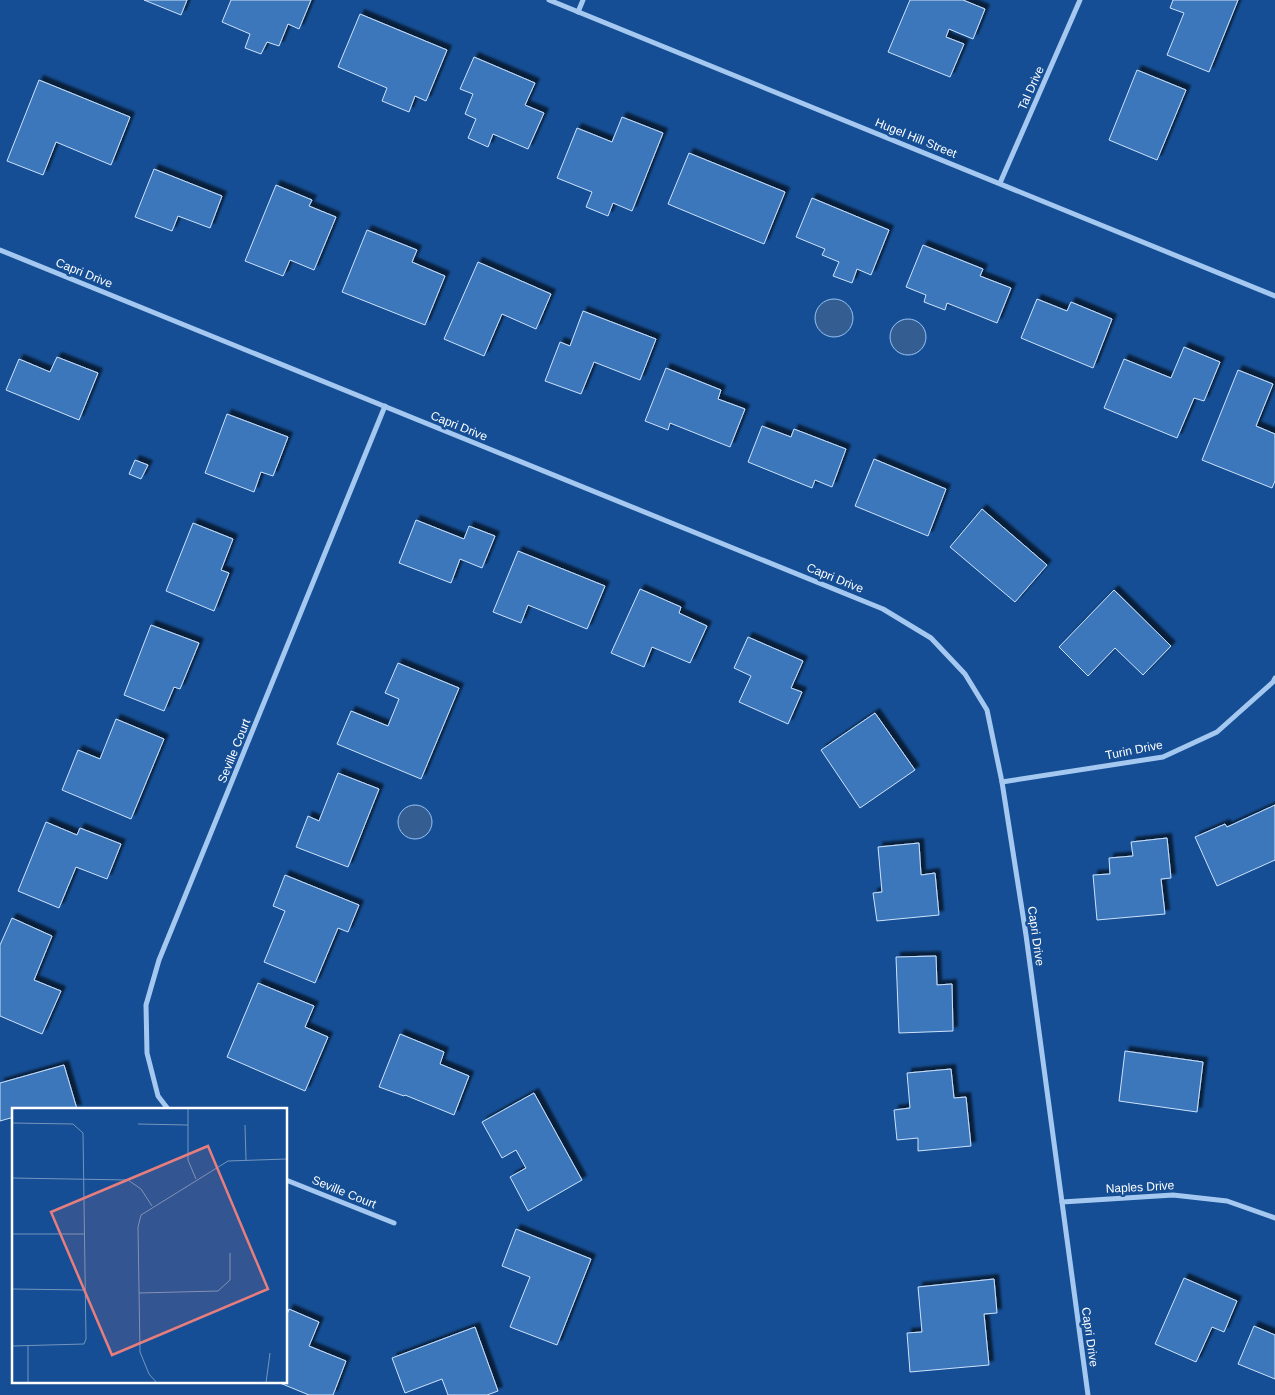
<svg xmlns="http://www.w3.org/2000/svg" width="1275" height="1395" font-family="Arial,sans-serif">
  <style>
    .water { fill: #345e91; stroke: #97c3f4 }
    .building { fill: #3d77bb; stroke: #cce2fc; filter: url(#shadow) }
    .lines { fill: none; stroke-linecap: round; stroke-linejoin: round }
    .minor { stroke: #a5c8f1; stroke-width: 5 }
    .labels { text-anchor: middle; dominant-baseline: central; stroke-width: 5; stroke-linejoin: round; paint-order: stroke }
    .street-label { font-size: 12px; fill: #fff; stroke: #154e94 }
    .inset-road { fill: none; stroke: #7395bf; stroke-width: 1 }
    .view { fill: #e67e7e; fill-opacity: 0.15; stroke: #e67e7e; stroke-width: 2.5 }
    .inset-edge { fill: none; stroke: #fff; stroke-width: 2.5 }
  </style>
  <defs>
    <filter id="shadow"><feDropShadow dx="4.5" dy="-4.5" stdDeviation="1" flood-color="#0009"/></filter>
  </defs>
  <rect width="100%" height="100%" fill="#154e94"/>
  <g class="water">
    <circle cx="834" cy="318" r="19"/>
    <circle cx="908" cy="337" r="18"/>
    <circle cx="415" cy="822" r="17"/>
  </g>
  <g class="building">
    <polygon points="144,0 187,0 181,15"/>
    <polygon points="231,0 311,0 299,29 288,24 279,46 267,42 261,54 245,48 250,34 222,22"/>
    <polygon points="910,0 963,0 985,9 973,39 949,29 946,37 964,44 950,77 888,52"/>
    <polygon points="1173,0 1238,0 1209,72 1167,55 1184,13 1170,8"/>
    <polygon points="360,14 447,50 426,101 415,96 409,112 382,101 387,88 338,67"/>
    <polygon points="474,57 535,83 525,105 544,113 528,149 493,134 488,147 468,138 476,119 465,114 473,94 460,89"/>
    <polygon points="1137,70 1186,90 1157,160 1109,140"/>
    <polygon points="39,80 130,117 111,165 56,142 43,175 7,161"/>
    <polygon points="622,117 663,133 632,211 613,203 608,216 586,207 592,192 557,178 577,128 612,142"/>
    <polygon points="689,153 785,192 764,244 668,204"/>
    <polygon points="154,169 222,196 210,228 178,216 172,231 135,217"/>
    <polygon points="276,185 312,200 309,206 336,217 314,270 290,260 283,276 245,261"/>
    <polygon points="812,198 889,230 871,275 857,269 852,283 833,276 839,262 822,255 825,249 796,237"/>
    <polygon points="367,230 417,250 412,262 445,276 425,325 342,292"/>
    <polygon points="923,245 983,269 980,276 1011,288 997,323 947,303 945,310 924,302 926,295 906,287"/>
    <polygon points="478,262 551,294 536,329 502,314 484,356 444,339"/>
    <polygon points="1037,299 1067,311 1071,302 1112,319 1093,368 1021,338"/>
    <polygon points="583,311 656,339 640,380 594,362 581,394 545,381 560,342 570,346"/>
    <polygon points="1184,347 1220,362 1204,401 1194,398 1177,438 1104,408 1124,359 1171,378"/>
    <polygon points="57,357 98,373 79,420 6,390 19,359 50,372"/>
    <polygon points="666,368 721,390 718,399 745,409 730,447 670,423 668,430 645,421"/>
    <polygon points="1238,370 1273,384 1256,426 1275,434 1275,481 1272,488 1202,460"/>
    <polygon points="227,414 288,437 273,476 261,472 254,492 205,473"/>
    <polygon points="762,426 791,437 794,429 846,449 832,487 815,480 812,488 748,462"/>
    <polygon points="874,459 946,489 928,536 855,506"/>
    <polygon points="135,460 148,465 141,479 129,474"/>
    <polygon points="982,509 1047,565 1015,602 950,547"/>
    <polygon points="416,520 464,539 469,526 495,536 482,568 460,559 451,583 399,563"/>
    <polygon points="193,523 233,539 221,570 229,573 214,611 166,591"/>
    <polygon points="518,551 605,586 587,629 528,605 521,623 493,612"/>
    <polygon points="640,589 681,607 679,613 707,626 690,663 652,647 644,667 611,653"/>
    <polygon points="1114,590 1171,646 1143,675 1115,648 1088,676 1059,647"/>
    <polygon points="151,625 199,643 180,689 174,687 164,711 124,695"/>
    <polygon points="748,637 803,661 791,688 802,692 788,724 739,702 751,676 734,668"/>
    <polygon points="398,663 459,688 421,779 337,744 351,711 388,726 399,699 385,693"/>
    <polygon points="875,713 915,770 860,808 821,750"/>
    <polygon points="116,719 164,739 131,819 62,790 78,750 100,759"/>
    <polygon points="338,773 379,789 348,867 296,847 308,816 319,821"/>
    <polygon points="1275,805 1275,860 1217,886 1195,837 1225,824 1227,827"/>
    <polygon points="46,822 77,835 80,828 121,844 107,879 76,867 59,908 18,891"/>
    <polygon points="1167,838 1171,878 1161,879 1165,914 1097,920 1093,875 1110,874 1109,858 1133,856 1131,842"/>
    <polygon points="919,843 921,875 935,873 939,915 877,921 873,893 882,892 878,847"/>
    <polygon points="285,875 359,905 348,932 338,928 315,983 264,962 285,911 273,906"/>
    <polygon points="12,918 52,936 34,980 61,991 42,1034 0,1016 0,945"/>
    <polygon points="936,956 937,985 952,984 953,1031 899,1033 896,957"/>
    <polygon points="258,983 314,1006 305,1027 328,1037 305,1091 227,1057"/>
    <polygon points="400,1034 444,1052 440,1064 469,1076 454,1115 405,1095 404,1096 379,1087"/>
    <polygon points="1125,1051 1203,1062 1197,1112 1119,1101"/>
    <polygon points="64,1065 77,1109 14,1109 14,1117 0,1121 0,1083"/>
    <polygon points="951,1069 954,1098 966,1097 971,1146 918,1151 918,1138 897,1140 894,1110 910,1108 907,1073"/>
    <polygon points="534,1093 582,1180 528,1211 510,1177 526,1168 516,1150 502,1158 482,1122"/>
    <polygon points="516,1229 591,1259 557,1345 510,1327 530,1277 502,1266"/>
    <polygon points="1184,1278 1237,1301 1224,1332 1212,1327 1196,1362 1155,1344"/>
    <polygon points="994,1279 997,1313 984,1314 989,1365 910,1372 907,1333 922,1332 918,1287"/>
    <polygon points="289,1309 319,1322 309,1346 346,1361 333,1395 309,1395 275,1381 286,1381 286,1317"/>
    <polygon points="1254,1326 1275,1335 1275,1379 1238,1364"/>
    <polygon points="475,1327 498,1391 487,1395 448,1395 442,1379 405,1393 392,1358"/>
  </g>
  <g class="lines">
    <g class="minor">
      <polyline points="549,0 1275,296"/>
      <polyline points="578,12 583,0"/>
      <polyline points="1000,183 1080,0"/>
      <polyline points="0,250 883,609 931,638 965,674 987,710 1002,782 1026,935 1088,1395"/>
      <polyline points="1002,782 1163,757 1217,732 1273,682 1275,678"/>
      <polyline points="168,1109 158,1096 147,1053 146,1005 159,960 385,406"/>
      <polyline points="286,1180 394,1223"/>
      <polyline points="1062,1202 1173,1195 1227,1201 1275,1218"/>
    </g>
  </g>
  <g class="labels">
    <g class="street-label">
      <text transform="translate(1031 88) rotate(-66)">Tal Drive</text>
      <text transform="translate(916 138) rotate(22)">Hugel Hill Street</text>
      <text transform="translate(84 273) rotate(22)">Capri Drive</text>
      <text transform="translate(459 426) rotate(22)">Capri Drive</text>
      <text transform="translate(835 578) rotate(22)">Capri Drive</text>
      <text transform="translate(1134 750) rotate(-11)">Turin Drive</text>
      <text transform="translate(234 751) rotate(-68)">Seville Court</text>
      <text transform="translate(1036 936) rotate(82)">Capri Drive</text>
      <text transform="translate(1140 1187) rotate(-3)">Naples Drive</text>
      <text transform="translate(344 1192) rotate(22)">Seville Court</text>
      <text transform="translate(1090 1337) rotate(82)">Capri Drive</text>
    </g>
  </g>
  <g transform="translate(12 1108)">
    <rect width="275" height="275" fill="#154e94"/>
    <path class="inset-road" d="M176,0V52L184,71M0,15L61,16L71,25L74,231L72,236L0,238M126,16L176,17M233,17L234,52M0,70L116,72L129,81L140,98M0,126H73M0,181L73,182M127,185L206,183L218,172V145M16,237V275M145,275L137,266L128,244L126,119L129,107L216,53L275,51M254,275L258,245"/>
    <path class="view" d="M196,38L256,181L100,247L39,104Z"/>
    <rect width="275" height="275" class="inset-edge"/>
  </g>
</svg>
